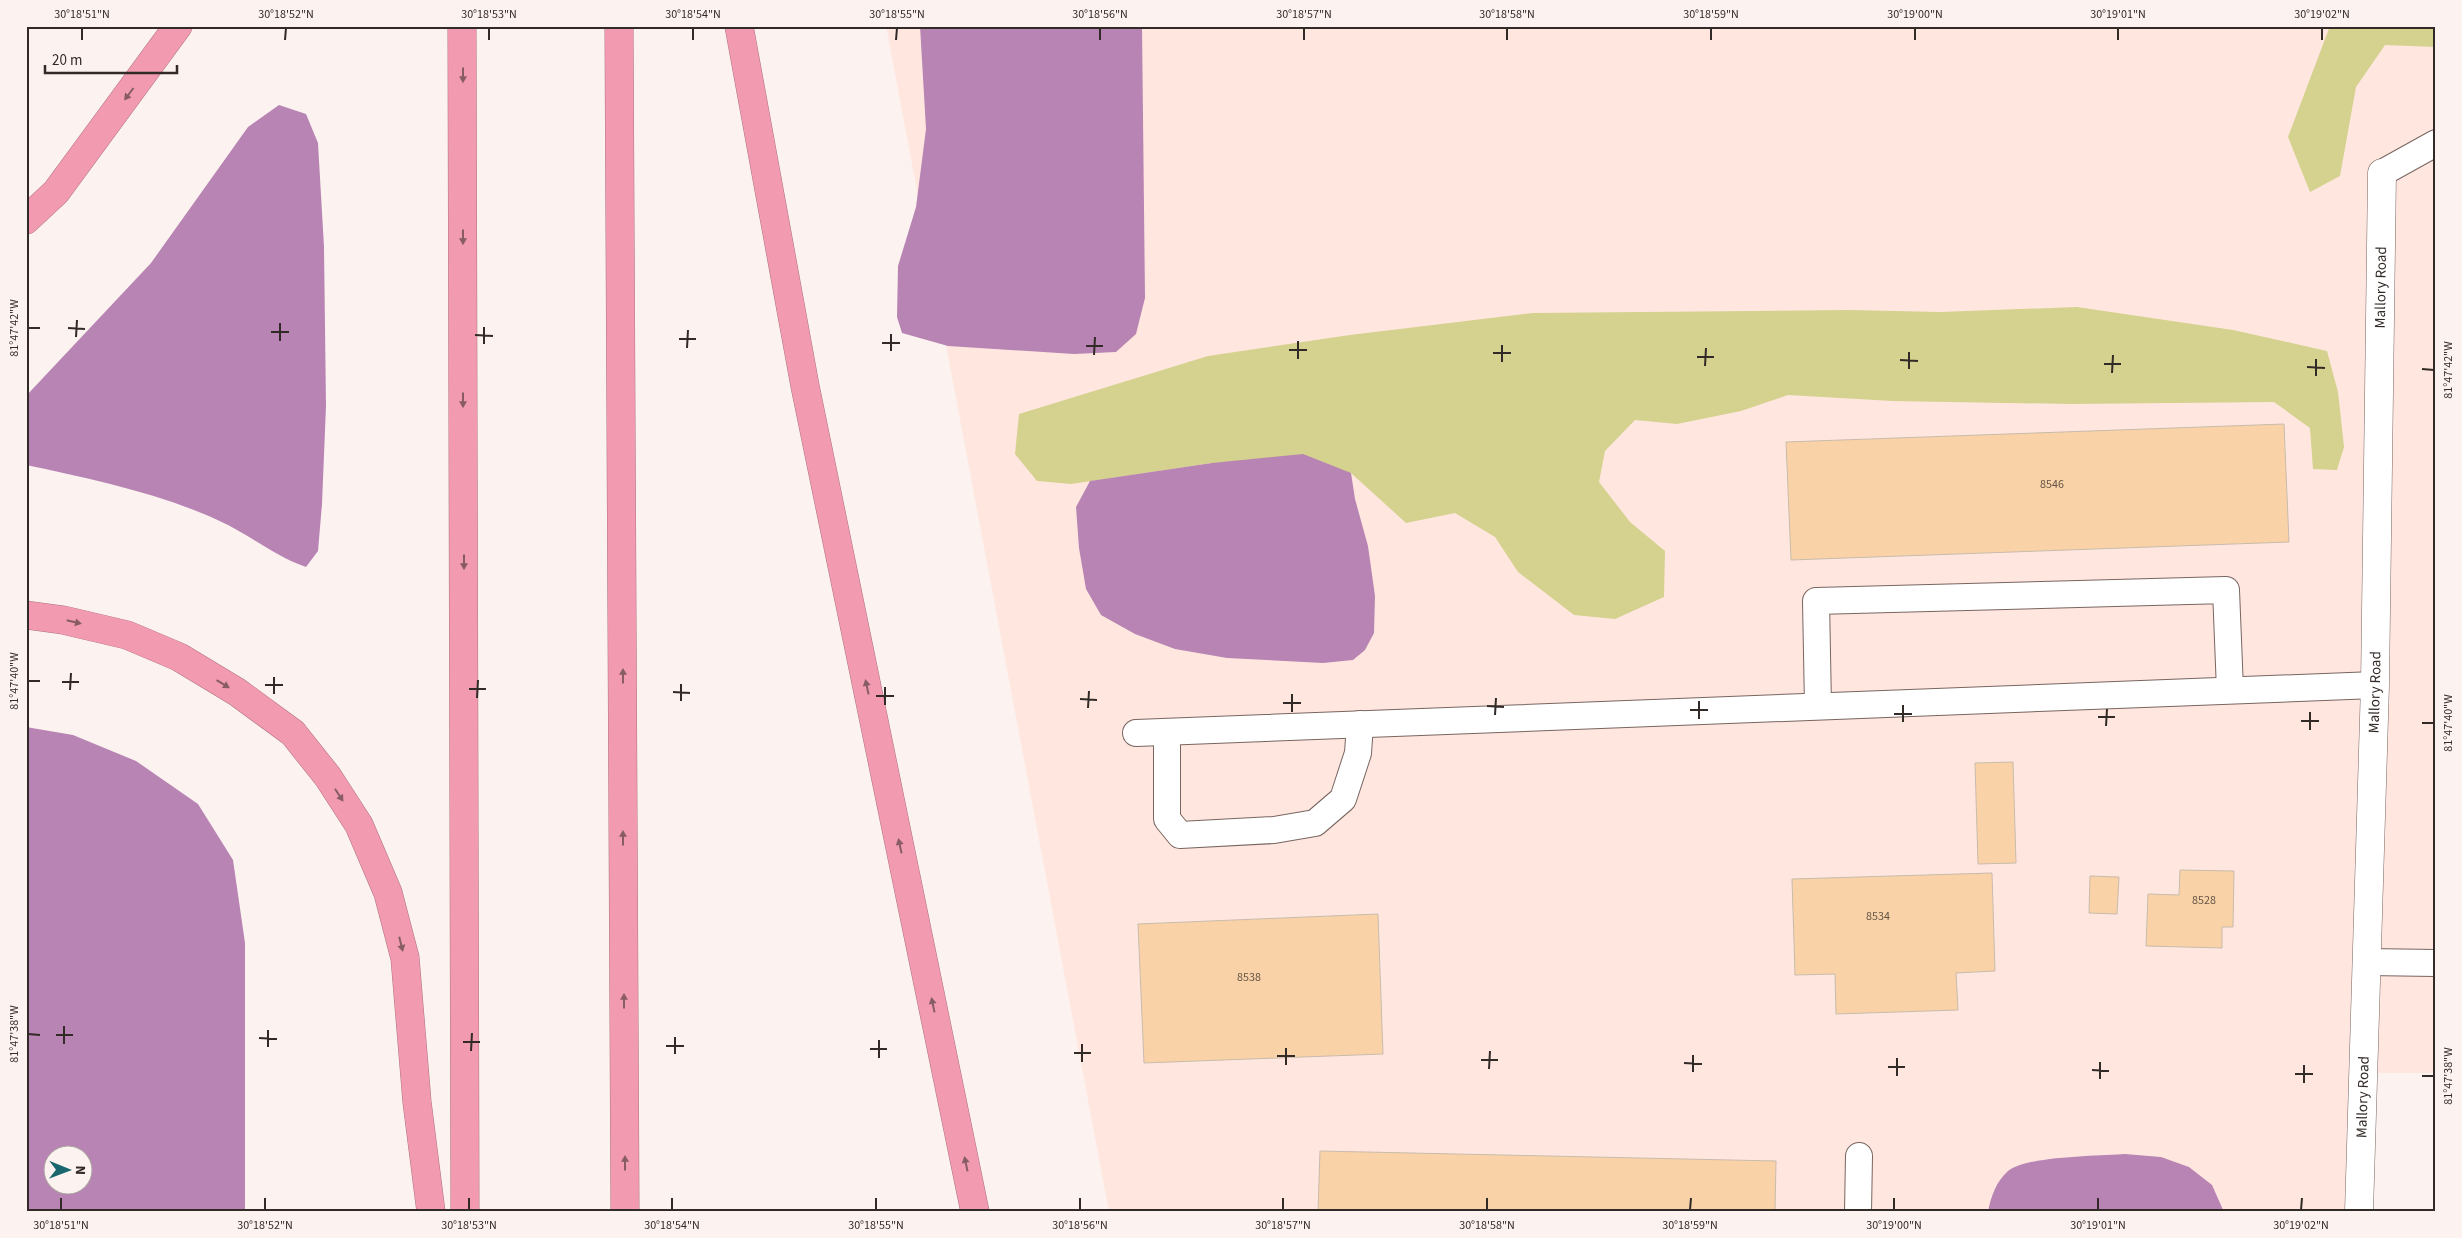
<svg xmlns="http://www.w3.org/2000/svg" width="2462" height="1238" font-family="'Source Sans 3',sans-serif">
  <style>
    .built { fill: #ffe7df }
    .green { fill: #d5d18e }
    .water { fill: #b884b3; fill-rule: evenodd }
    .building { fill: #f9d3a7; stroke: #c9bbac }
    .lines { fill: none; stroke-linecap: round; stroke-linejoin: round }
    .lane-casing { stroke: #786560; stroke-width: 28 }
    .street-casing { stroke: #786560; stroke-width: 29 }
    .highway-casing { stroke: #ae7380; stroke-width: 29 }
    .lane { stroke: #fff; stroke-width: 26 }
    .street { stroke: #fff; stroke-width: 28 }
    .highway { stroke: #f19ab0; stroke-width: 28 }
    .oneway { fill: #885c65 }
    .ticks { fill: none; stroke: #322a27; stroke-width: 2 }
    .labels { text-anchor: middle; dominant-baseline: central; stroke-width: 4; stroke-linejoin: round; paint-order: stroke }
    .number-label { font-size: 12px; fill: #645447 }
    .street-label { font-size: 15px; fill: #322a27; stroke: #fcf3f0 }
    .neatline { fill: none; stroke: #322a27; stroke-width: 2 }
    .ticks-label { font-size: 12px; text-anchor: middle; fill: #322a27 }
  </style>
  <rect width="100%" height="100%" fill="#fcf3f0"/>
  <polygon class="built" points="886,26 2436,26 2436,1073 2363,1073 2346,1212 1109,1212"/>
  <g class="green">
    <polygon points="2330,26 2436,26 2436,47 2385,45 2356,87 2340,176 2310,192 2288,137"/>
    <polygon points="2077,307 2233,330 2327,351 2338,392 2344,447 2337,470 2313,469 2310,428 2274,402 2071,404 1892,401 1788,395 1741,411 1677,424 1635,420 1605,451 1599,482 1630,522 1665,551 1664,597 1615,619 1574,615 1518,572 1495,537 1455,513 1406,523 1351,473 1212,463 1071,484 1037,481 1015,454 1019,414 1208,356 1350,335 1533,313 1849,310 1940,312"/>
  </g>
  <g class="water">
    <polygon points="920,26 1142,26 1145,298 1136,334 1116,352 1074,354 948,346 902,333 897,317 898,266 916,207 926,129"/>
    <path d="M279,105L306,114L318,143L324,247L326,406L322,504L318,551L306,567C277,557 255,539 228,525C168,495 92,479 26,465V396L151,263L248,127Z"/>
    <polygon points="1303,454 1351,473 1355,499 1368,546 1375,596 1374,633 1365,650 1353,660 1323,663 1227,658 1175,649 1135,634 1101,615 1086,589 1079,548 1076,507 1090,481 1212,463"/>
    <path d="M26,727L73,735L136,761L198,804L233,860L245,943V1212H26ZM52,1156H82V1186H52Z"/>
    <path d="M2125,1154L2161,1157L2189,1167L2212,1185L2224,1212H1988C1991,1196 1996,1182 2008,1171C2026,1156 2099,1156 2125,1154Z"/>
  </g>
  <g class="building">
    <polygon points="2284,424 2289,542 1791,560 1786,442"/>
    <polygon points="2013,762 2016,863 1978,864 1975,763"/>
    <polygon points="2180,870 2234,871 2233,927 2222,927 2222,948 2146,946 2148,894 2179,895"/>
    <polygon points="1992,873 1995,971 1956,973 1958,1010 1836,1014 1835,974 1795,975 1792,879"/>
    <polygon points="2090,876 2119,877 2117,914 2089,913"/>
    <polygon points="1378,914 1383,1054 1144,1063 1138,924"/>
    <polygon points="1320,1151 1776,1161 1775,1212 1318,1212"/>
  </g>
  <g class="lines">
    <g class="lane-casing">
      <g id="lane">
        <polyline points="2382,173 2436,143"/>
        <polyline points="1818,706 1816,601 2226,590 2230,690"/>
        <polyline points="1167,732 1167,819 1180,835 1274,830 1315,823 1343,799 1358,753 1360,724"/>
        <polyline points="1136,733 2375,685"/>
        <polyline points="2367,962 2436,963"/>
        <polyline points="1858,1212 1859,1156"/>
      </g>
    </g>
    <g class="street-casing">
      <g id="street">
        <path id="s1" d="M2359,1212L2375,685L2382,173"/>
      </g>
    </g>
    <g class="highway-casing">
      <g id="highway">
        <polyline points="462,26 465,1212"/>
        <polyline points="619,26 625,1212"/>
        <polyline points="739,26 805,386 975,1212"/>
        <polyline points="26,220 56,192 178,26"/>
        <polyline points="26,615 63,620 127,635 179,657 237,692 293,733 328,777 359,825 388,893 405,958 417,1102 431,1212"/>
      </g>
    </g>
    <use href="#lane" class="lane"/>
    <use href="#street" class="street"/>
    <use href="#highway" class="highway"/>
  </g>
  <defs><path id="oneway-solid" d="M-6-.8H1V-3.2L6.5 0L1 3.2V.8H-6Z" transform="scale(1.25)"/></defs>
  <g class="oneway">
    <use href="#oneway-solid" transform="translate(463 75) rotate(90)"/>
    <use href="#oneway-solid" transform="translate(129 94) rotate(127)"/>
    <use href="#oneway-solid" transform="translate(463 237) rotate(90)"/>
    <use href="#oneway-solid" transform="translate(463 400) rotate(90)"/>
    <use href="#oneway-solid" transform="translate(464 562) rotate(90)"/>
    <use href="#oneway-solid" transform="translate(74 622) rotate(13)"/>
    <use href="#oneway-solid" transform="translate(623 676) rotate(-90)"/>
    <use href="#oneway-solid" transform="translate(223 684) rotate(31)"/>
    <use href="#oneway-solid" transform="translate(867 687) rotate(-102)"/>
    <use href="#oneway-solid" transform="translate(339 795) rotate(57)"/>
    <use href="#oneway-solid" transform="translate(623 838) rotate(-90)"/>
    <use href="#oneway-solid" transform="translate(900 846) rotate(-102)"/>
    <use href="#oneway-solid" transform="translate(401 944) rotate(76)"/>
    <use href="#oneway-solid" transform="translate(624 1001) rotate(-90)"/>
    <use href="#oneway-solid" transform="translate(933 1005) rotate(-102)"/>
    <use href="#oneway-solid" transform="translate(625 1163) rotate(-90)"/>
    <use href="#oneway-solid" transform="translate(966 1164) rotate(-102)"/>
  </g>
  <path class="ticks" d="M82,40V28M285,40L286,28M489,40V28M693,40V28M896,40L897,28M1100,40V28M1304,40V28M1507,40V28M1711,40V28M1915,40V28M2118,40V28M2322,40V28M28,328H40M68,328L85,329M271,332H289M475,335L493,336M76,337L77,320M679,339H696M280,341V323M882,343H900M484,344V327M1086,346H1103M687,348L688,330M1289,350H1307M891,351V334M1493,353H1511M1094,355L1095,337M1697,357H1714M1298,359V341M1900,360L1918,361M1502,362V345M2104,364H2121M1705,366L1706,348M2307,367L2325,368M1909,369V352M2422,369L2434,370M2112,373L2113,355M2316,376V359M28,681H40M62,682H79M265,685H283M469,689H486M70,690L71,673M673,692L690,693M274,694V677M876,696H894M477,698L478,680M1080,699L1097,700M681,701V684M1283,703H1301M885,705V687M1487,706L1504,707M1088,708L1089,691M1690,710H1708M1292,712V694M1894,714H1912M1495,715L1496,698M2098,717H2115M1699,719V701M2301,721H2319M1903,722V705M2422,723H2434M2106,726L2107,709M2310,730V712M28,1034L40,1035M56,1035H73M259,1038L277,1039M463,1042H480M64,1044V1026M666,1046H684M268,1047V1030M870,1049H887M471,1051L472,1033M1074,1053H1091M675,1054V1037M1277,1056H1295M879,1058V1040M1481,1060H1498M1082,1062V1044M1684,1063L1702,1064M1286,1065V1048M1888,1067H1905M1489,1069L1490,1051M2092,1070L2109,1071M1693,1072V1055M2295,1074H2313M1897,1076V1058M2422,1076H2434M2100,1079V1062M2304,1083V1065M61,1210V1198M265,1210V1198M469,1210V1198M672,1210V1198M876,1210V1198M1080,1210V1198M1283,1210V1198M1487,1210V1198M1690,1210L1691,1198M1894,1210V1198M2098,1210V1198M2301,1210L2302,1198"/>
  <g class="labels">
    <g class="number-label">
      <text x="2052" y="484">8546</text>
      <text x="2204" y="900">8528</text>
      <text x="1878" y="916">8534</text>
      <text x="1249" y="977">8538</text>
    </g>
    <g class="street-label">
      <text stroke="none"><textPath href="#s1" startOffset="925">Mallory Road</textPath></text>
      <text stroke="none"><textPath href="#s1" startOffset="520">Mallory Road</textPath></text>
      <text stroke="none"><textPath href="#s1" startOffset="115">Mallory Road</textPath></text>
    </g>
  </g>
  <rect width="2462" height="1238" fill="none" stroke="#fcf3f0" stroke-width="55"/>
  <g transform="translate(68 1170) rotate(91)"><circle r="24" fill="#fcf3f0" stroke="#aba3a0"/>
  <path d="M0-4L9 19L0 12L-9 19Z" fill="#19666e"/>
  <text y="-8" font-size="14" font-weight="bold" text-anchor="middle" fill="#322a27">N</text>
  </g>
  <path d="M45 65v8h132v-8" fill="none" stroke="#322a27" stroke-width="2.5"/>
  <text x="52" y="65" font-size="15" fill="#322a27" stroke="#fcf3f0" stroke-width="4" paint-order="stroke">20 m</text>
  <rect x="28" y="28" width="2406" height="1182" class="neatline"/>
  <g class="ticks-label">
    <text x="82" y="18">30°18'51"N</text>
    <text x="286" y="18">30°18'52"N</text>
    <text x="489" y="18">30°18'53"N</text>
    <text x="693" y="18">30°18'54"N</text>
    <text x="897" y="18">30°18'55"N</text>
    <text x="1100" y="18">30°18'56"N</text>
    <text x="1304" y="18">30°18'57"N</text>
    <text x="1507" y="18">30°18'58"N</text>
    <text x="1711" y="18">30°18'59"N</text>
    <text x="1915" y="18">30°19'00"N</text>
    <text x="2118" y="18">30°19'01"N</text>
    <text x="2322" y="18">30°19'02"N</text>
    <text transform="translate(14 328) rotate(-90)" y="4">81°47'42"W</text>
    <text transform="translate(2448 370) rotate(-90)" y="4">81°47'42"W</text>
    <text transform="translate(14 681) rotate(-90)" y="4">81°47'40"W</text>
    <text transform="translate(2448 723) rotate(-90)" y="4">81°47'40"W</text>
    <text transform="translate(14 1034) rotate(-90)" y="4">81°47'38"W</text>
    <text transform="translate(2448 1076) rotate(-90)" y="4">81°47'38"W</text>
    <text x="61" y="1229">30°18'51"N</text>
    <text x="265" y="1229">30°18'52"N</text>
    <text x="469" y="1229">30°18'53"N</text>
    <text x="672" y="1229">30°18'54"N</text>
    <text x="876" y="1229">30°18'55"N</text>
    <text x="1080" y="1229">30°18'56"N</text>
    <text x="1283" y="1229">30°18'57"N</text>
    <text x="1487" y="1229">30°18'58"N</text>
    <text x="1690" y="1229">30°18'59"N</text>
    <text x="1894" y="1229">30°19'00"N</text>
    <text x="2098" y="1229">30°19'01"N</text>
    <text x="2301" y="1229">30°19'02"N</text>
  </g>
</svg>
